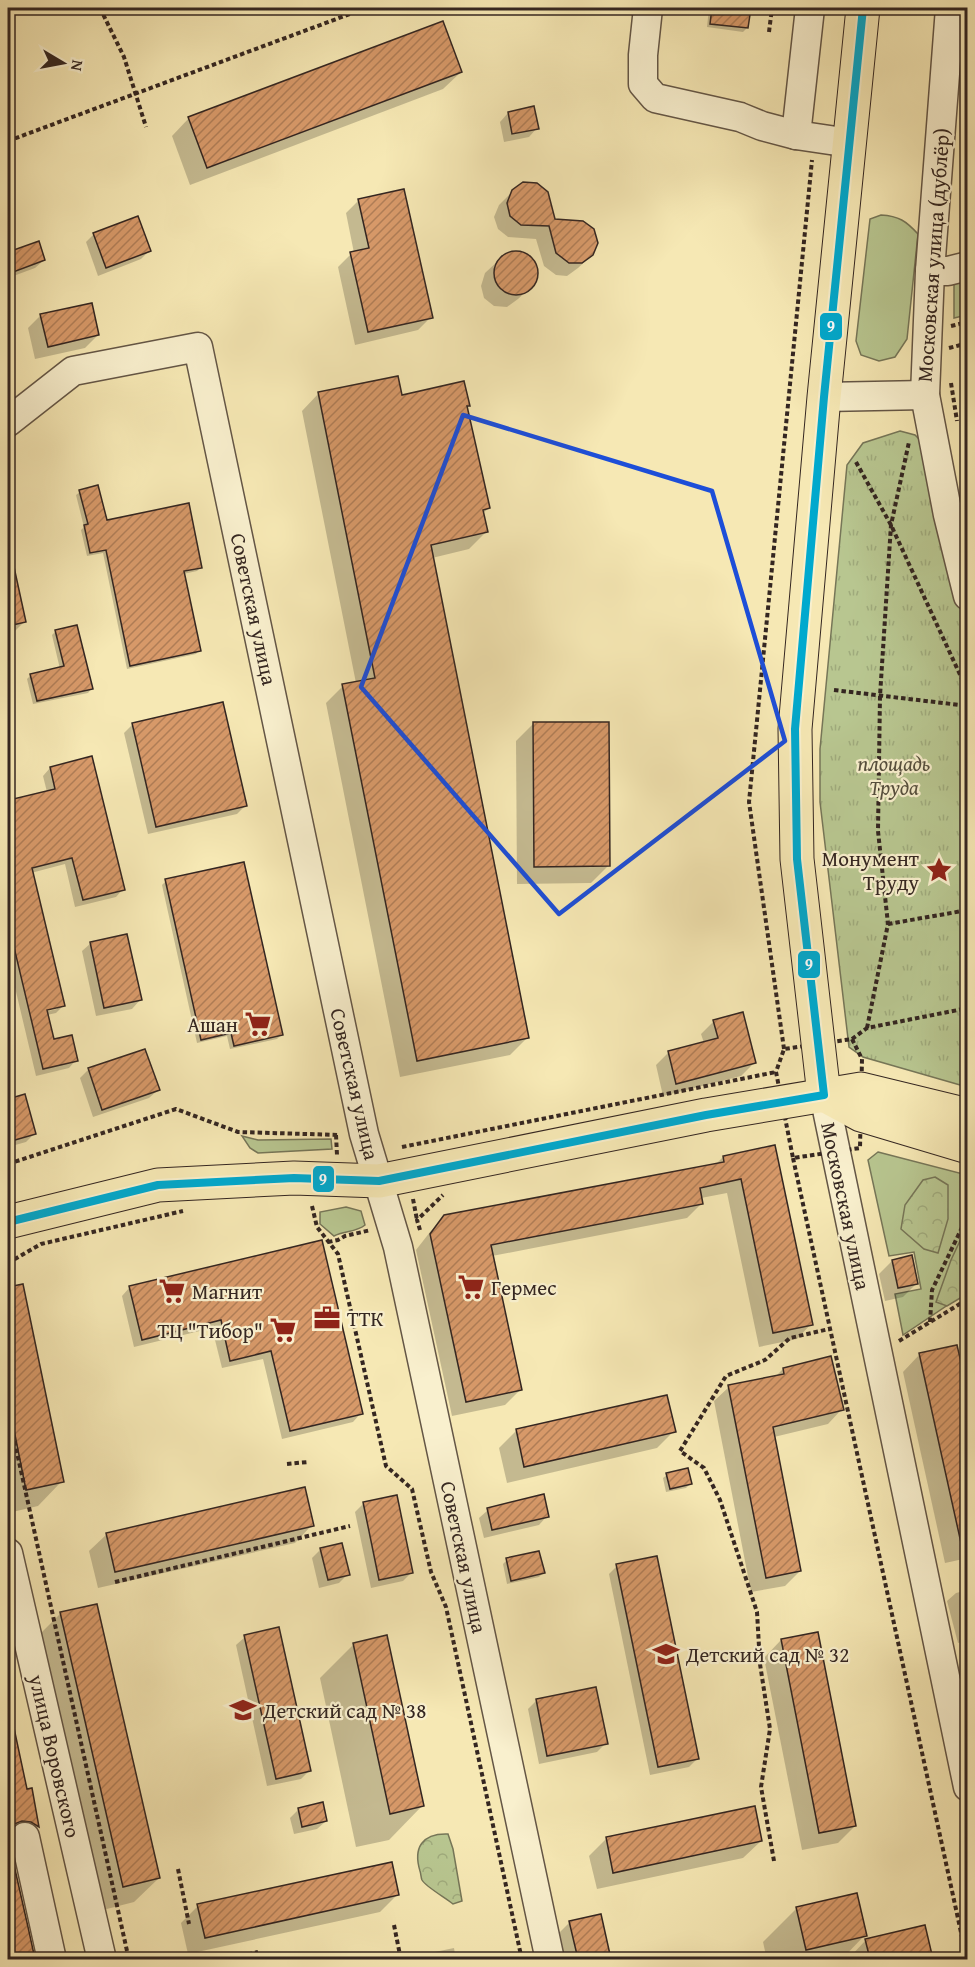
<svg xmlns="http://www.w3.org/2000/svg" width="975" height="1967" font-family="'Gentium Book Plus',serif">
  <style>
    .green { fill: #b8c690; stroke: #767658; stroke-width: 1.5 }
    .forest { fill: url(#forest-crowns); stroke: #767658; stroke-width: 1.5 }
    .park { fill: url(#park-tufts); stroke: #767658; stroke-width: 1.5 }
    .shadow { fill: #0003; fill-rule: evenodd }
    .building { fill: url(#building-hatch); stroke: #342621; stroke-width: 1.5 }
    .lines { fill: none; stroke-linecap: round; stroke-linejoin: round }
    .minor-casing { stroke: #645646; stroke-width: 31 }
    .major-casing { stroke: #342621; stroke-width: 35 }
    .path { stroke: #342621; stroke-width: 4; stroke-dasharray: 4.5 3; stroke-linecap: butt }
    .minor { stroke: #f9f0ce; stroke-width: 28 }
    .major { stroke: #f6e8b4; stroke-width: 33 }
    .bus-1-casing { stroke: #f9f0ce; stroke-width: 12 }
    .bus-1 { stroke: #00a9ce; stroke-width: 8 }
    .marked { fill: none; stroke: #1d4ed8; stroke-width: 4.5; stroke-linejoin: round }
    .labels { text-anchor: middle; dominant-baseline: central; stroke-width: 4.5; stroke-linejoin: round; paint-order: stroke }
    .street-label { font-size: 21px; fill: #342621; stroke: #f9f0ce }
    .park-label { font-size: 21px; font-style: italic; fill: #554e3d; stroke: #f9f0ce }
    .poi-label { font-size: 21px; fill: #342621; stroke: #f9f0ce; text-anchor: start }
    .line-badge { stroke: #f9f0ce; stroke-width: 2 }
    .badge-label { font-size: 16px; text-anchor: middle; font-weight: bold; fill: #fff }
  </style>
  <defs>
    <pattern id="forest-crowns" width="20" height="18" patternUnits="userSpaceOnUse" patternTransform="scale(1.5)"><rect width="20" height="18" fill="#b8c690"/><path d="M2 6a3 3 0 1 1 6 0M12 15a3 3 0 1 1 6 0" fill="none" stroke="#9faa7c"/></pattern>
    <pattern id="park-tufts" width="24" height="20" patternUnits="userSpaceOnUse" patternTransform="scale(1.5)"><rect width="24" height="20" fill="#b8c690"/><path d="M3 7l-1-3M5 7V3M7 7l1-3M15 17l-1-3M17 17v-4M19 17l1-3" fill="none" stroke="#9faa7c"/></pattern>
    <pattern id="building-hatch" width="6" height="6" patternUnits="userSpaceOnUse" patternTransform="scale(1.5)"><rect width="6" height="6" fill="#d79969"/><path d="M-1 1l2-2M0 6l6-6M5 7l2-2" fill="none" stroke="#af7d56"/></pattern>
  </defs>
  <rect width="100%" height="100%" fill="#f6e8b4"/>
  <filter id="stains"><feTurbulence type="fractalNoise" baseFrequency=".00333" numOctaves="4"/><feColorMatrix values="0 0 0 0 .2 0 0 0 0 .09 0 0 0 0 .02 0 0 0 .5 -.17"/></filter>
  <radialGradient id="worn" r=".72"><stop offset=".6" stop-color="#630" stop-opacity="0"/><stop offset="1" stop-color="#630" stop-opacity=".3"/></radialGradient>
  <g class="green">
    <path d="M881,215C899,216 906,221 918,234L907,339L895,357L879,361L861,355L856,341L870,219Z"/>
    <polygon points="967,277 967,315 954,318 954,282"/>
    <polygon points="242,1136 258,1140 331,1139 332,1149 258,1153 250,1148"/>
    <polygon points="878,1152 967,1175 967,1292 903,1335 895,1294 921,1289 914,1252 889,1256 868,1160"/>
    <path d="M346,1207L361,1211L365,1225C357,1232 344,1231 334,1236L320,1224V1212Z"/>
  </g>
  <g class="forest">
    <polygon points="935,1177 948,1185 948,1219 938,1253 924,1249 901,1229 905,1205 923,1180"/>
    <polygon points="967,1226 967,1258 966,1263 967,1265 967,1294 947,1306 936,1302 951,1260"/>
    <path d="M448,1834L453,1849L462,1901L453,1904C446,1898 426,1887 422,1880C421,1878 421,1874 420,1871C413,1848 422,1833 448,1834Z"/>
  </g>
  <polygon class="park" points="900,431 915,435 923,443 967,634 967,1087 863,1057 849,1047 820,802 820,749 847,465 863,443"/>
  <g class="shadow">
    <polygon points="709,8 749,8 747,28 743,32 707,27"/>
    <polygon points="461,72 443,89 190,185 172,136 189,118"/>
    <polygon points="508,113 537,128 529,137 504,142 500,122"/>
    <polygon points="513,191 554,220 592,255 578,268 567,276 556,275 544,266 536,239 508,237 498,229 494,217 499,205"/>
    <polygon points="359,200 431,317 418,330 355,345 338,267 351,254 354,253 346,213"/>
    <polygon points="94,234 149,251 141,259 98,276 86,242"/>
    <polygon points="38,243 44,260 35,268 8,278 10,285 8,288 8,254"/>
    <polygon points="510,253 523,253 533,261 537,274 532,286 518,299 507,307 494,306 484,298 481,286 485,273 499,260"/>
    <polygon points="41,315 98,335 85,348 35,359 28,328"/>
    <polygon points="319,393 400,397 468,405 466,407 489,508 482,514 486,532 469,549 432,558 527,1038 510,1055 400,1077 326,703 343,686 356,683 302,411"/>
    <polygon points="80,492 106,522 201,567 197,571 183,574 199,650 196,654 127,669 103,553 87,556 81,530 84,527 76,495"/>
    <polygon points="11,559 25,621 12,634 8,635 8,560"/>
    <polygon points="56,631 91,689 88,693 33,704 27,679 31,675 60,669 52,635"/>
    <polygon points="133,724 245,806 237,814 148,834 124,733"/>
    <polygon points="533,724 608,866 591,883 517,884 516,741"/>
    <path d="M50,768L123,889L116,897L75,907L65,864L31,873L64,1005L56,1013L47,1015L53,1041L76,1060L69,1068L36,1076L8,958V803L10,801L47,792L43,776ZM57,1006V1009L40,1013V1010Z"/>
    <polygon points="166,881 281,1035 277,1039 230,1049 227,1036 197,1043 162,885"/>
    <polygon points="91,943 140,1000 132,1009 96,1016 82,951"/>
    <polygon points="714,1021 754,1063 741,1076 663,1096 656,1065 669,1052 704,1043 701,1034"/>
    <polygon points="144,1050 158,1090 149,1098 93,1117 80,1078 88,1070"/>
    <polygon points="24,1096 34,1134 26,1142 8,1147 8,1100"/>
    <polygon points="774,1147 811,1324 797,1339 759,1347 727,1193 701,1198 702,1203 687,1218 492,1256 520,1390 505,1405 452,1416 416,1250 430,1232 445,1217 715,1165 723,1157"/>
    <polygon points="320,1242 361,1413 353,1422 282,1439 263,1359 222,1368 212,1328 134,1347 122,1296 130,1287"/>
    <polygon points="892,1261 916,1284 903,1297 885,1301 879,1274"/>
    <polygon points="21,1286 62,1481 38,1506 8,1513 8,1289"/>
    <polygon points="920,1354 968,1400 968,1558 945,1563 903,1372"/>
    <polygon points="783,1369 842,1409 828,1424 774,1437 800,1571 785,1586 751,1592 714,1401 729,1387 775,1377"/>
    <polygon points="666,1396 674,1431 657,1448 507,1483 499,1448 516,1431"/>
    <polygon points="667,1475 690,1484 686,1488 666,1492 663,1478"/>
    <polygon points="364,1503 412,1572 403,1581 371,1588 355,1512"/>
    <polygon points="488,1510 547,1516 539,1525 484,1538 479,1518"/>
    <polygon points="312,1525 295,1543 98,1588 89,1551 107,1534"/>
    <polygon points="320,1550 348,1574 339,1583 319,1588 312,1558"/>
    <polygon points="507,1560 543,1573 539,1577 507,1584 503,1564"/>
    <polygon points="617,1566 698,1758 689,1767 650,1775 609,1574"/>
    <polygon points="968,1590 968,1640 958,1643 947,1601 956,1593"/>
    <polygon points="96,1606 159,1878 134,1902 99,1911 35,1639 60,1614"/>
    <polygon points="245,1637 310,1770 301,1779 267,1786 236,1645"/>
    <polygon points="781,1640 855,1826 838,1843 802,1850 764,1658"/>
    <polygon points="354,1644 422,1806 389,1840 356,1847 320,1678"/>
    <polygon points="595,1689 606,1743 597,1752 539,1764 528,1709 536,1701"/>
    <path d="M8,1696L26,1790H31L38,1827L29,1835L21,1830H12L8,1831ZM28,1820V1823L14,1822Z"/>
    <polygon points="299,1809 326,1821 317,1829 294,1834 290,1818"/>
    <polygon points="607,1838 761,1841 743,1858 597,1889 589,1856"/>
    <polygon points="11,1859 33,1960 8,1960 8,1860"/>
    <polygon points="397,1895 380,1912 188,1954 181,1923 198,1906"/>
    <polygon points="797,1908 865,1935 841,1960 767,1960 763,1942"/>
    <polygon points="600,1916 609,1960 548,1960 545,1947 570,1922"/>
    <polygon points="924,1927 931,1960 847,1960 866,1940"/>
    <polygon points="454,1948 456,1960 416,1960 420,1955"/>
  </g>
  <g class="building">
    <polygon points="712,8 751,8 748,28 710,24"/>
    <polygon points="443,21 462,72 207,168 188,117"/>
    <polygon points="534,106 539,129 512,134 508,112"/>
    <polygon points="523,182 537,183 548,192 555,219 583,221 594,229 598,243 593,255 582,263 569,263 556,253 549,226 521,225 510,216 507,203 512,190"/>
    <polygon points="404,189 433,318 368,332 350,252 369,248 358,199"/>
    <polygon points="138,216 151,251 106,268 93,233"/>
    <polygon points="39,241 45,260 8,274 8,252"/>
    <circle cx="516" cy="273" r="22"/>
    <polygon points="92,303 99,335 48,347 40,314"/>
    <polygon points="398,376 402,395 464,381 470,406 467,406 490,508 483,510 488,532 431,545 529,1038 417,1061 342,684 375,678 318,392"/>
    <polygon points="98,485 107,520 189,503 202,568 184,571 201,651 130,666 106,550 90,553 84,525 88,524 79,490"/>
    <polygon points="14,567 26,622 8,626 8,568"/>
    <polygon points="77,625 93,689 37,701 30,674 64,666 55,630"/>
    <polygon points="223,702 247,806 156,827 132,723"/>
    <polygon points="533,722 609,722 610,866 534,867"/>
    <polygon points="92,756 125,890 83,900 72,858 32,868 65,1006 47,1010 54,1039 72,1035 78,1061 43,1069 8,922 8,813 12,812 9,800 55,789 50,767"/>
    <polygon points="244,862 283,1035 234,1046 231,1033 201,1040 165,879"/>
    <polygon points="127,934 142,1000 104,1008 90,942"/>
    <polygon points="743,1012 756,1063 676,1084 668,1051 718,1038 713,1020"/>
    <polygon points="145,1049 160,1090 102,1110 88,1068"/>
    <polygon points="25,1094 36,1134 8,1142 8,1099"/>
    <polygon points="775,1145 813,1325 773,1333 741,1179 700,1188 703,1204 491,1245 522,1390 466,1402 430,1234 444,1215 724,1162 723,1156"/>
    <polygon points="322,1240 363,1414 290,1431 271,1351 230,1361 221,1320 142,1340 129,1286"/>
    <polygon points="912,1255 918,1284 898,1288 892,1260"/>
    <polygon points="23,1284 64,1482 26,1490 8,1400 8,1287"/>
    <polygon points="957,1345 968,1393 968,1542 961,1543 919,1353"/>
    <polygon points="831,1356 844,1410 773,1427 801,1571 766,1578 728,1385 784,1374 783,1368"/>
    <polygon points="667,1395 676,1432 524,1467 516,1429"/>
    <polygon points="688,1468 692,1484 670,1489 666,1473"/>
    <polygon points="305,1487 314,1526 115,1572 106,1533"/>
    <polygon points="544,1494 549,1517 492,1530 487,1508"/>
    <polygon points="397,1495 413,1573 379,1580 363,1502"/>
    <polygon points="342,1543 350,1575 328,1580 320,1548"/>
    <polygon points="539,1551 545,1573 511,1581 506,1558"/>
    <polygon points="657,1556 699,1759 658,1767 616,1564"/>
    <polygon points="97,1604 160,1878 123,1887 60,1612"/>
    <polygon points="279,1627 311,1771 276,1779 244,1635"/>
    <polygon points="818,1632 856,1826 819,1833 781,1639"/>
    <polygon points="387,1635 424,1806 390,1814 353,1643"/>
    <polygon points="596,1687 608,1744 547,1756 536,1699"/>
    <polygon points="8,1728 14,1728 27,1789 32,1788 39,1827 31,1822 22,1821 14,1824 8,1833"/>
    <polygon points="323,1802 327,1821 302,1827 298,1808"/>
    <polygon points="755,1806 762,1841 613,1873 606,1837"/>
    <polygon points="392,1862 399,1895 205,1938 197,1904"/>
    <polygon points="14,1865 28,1927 35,1959 8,1959 8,1866"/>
    <polygon points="857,1893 867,1936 806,1950 796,1907"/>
    <polygon points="601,1914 611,1959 578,1959 569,1921"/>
    <polygon points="925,1925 933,1959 870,1959 865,1939"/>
  </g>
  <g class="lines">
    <g class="minor-casing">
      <g id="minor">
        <polyline points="648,8 643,55 643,84 655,98 740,117 762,126 796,135 850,143"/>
        <polyline points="950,8 930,271 925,395 948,515 968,596"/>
        <polyline points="796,135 810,8"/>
        <polyline points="930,271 948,271 968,266"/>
        <polyline points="824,397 925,395"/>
        <polyline points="8,422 73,371 198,347 364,1134 398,1247 550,1960"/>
        <polyline points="824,1095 968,1787"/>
        <polyline points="8,1553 102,1960"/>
        <polyline points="25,1837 52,1960"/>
      </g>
    </g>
    <g class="major-casing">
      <g id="major">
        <polyline points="824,1095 797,859 795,729 824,397 863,8"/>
        <polyline points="824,1095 861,1115 968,1147"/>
        <polyline points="8,1222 158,1185 294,1178 379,1181 706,1115 861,1089 968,1115"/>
      </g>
    </g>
    <g class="path">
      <polyline points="100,8 124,57 146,127"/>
      <polyline points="769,32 772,8"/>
      <polyline points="8,141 366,8"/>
      <polyline points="951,326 968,322"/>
      <polyline points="949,348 968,343"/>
      <polyline points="951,383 957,421"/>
      <polyline points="856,462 891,525 968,692"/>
      <polyline points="834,690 968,706"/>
      <polyline points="888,924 968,910"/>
      <polyline points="867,1028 888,924 878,831 880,696 891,525 909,442"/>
      <polygon points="852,1039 862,1059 860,1148 793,1158 776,1072 784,1049"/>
      <polyline points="852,1039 867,1028 968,1008"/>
      <polyline points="784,1049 749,802 812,160"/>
      <polyline points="336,1135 337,1155"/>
      <polyline points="402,1147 776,1072"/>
      <polyline points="793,1158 967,1960"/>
      <polyline points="8,1164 176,1109 238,1132 340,1135"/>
      <polyline points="413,1199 417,1220"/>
      <polyline points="312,1206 317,1227 338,1254 386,1466 412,1489 431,1572 446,1607 522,1960"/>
      <polyline points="420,1230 417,1220 443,1195"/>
      <polyline points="328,1242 338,1240 345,1236 371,1230"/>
      <polyline points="8,1263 41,1244 183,1211"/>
      <polyline points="930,1322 932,1290 968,1215"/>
      <polyline points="899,1341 968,1299"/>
      <polyline points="8,1412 129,1960"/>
      <polyline points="287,1464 308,1462"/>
      <polyline points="115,1582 350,1526"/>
      <polyline points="774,1861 761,1787 770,1729 760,1664 757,1612 720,1500 704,1468 680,1451 726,1376 765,1360 790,1338 829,1329"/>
      <polyline points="178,1869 189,1924"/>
      <polyline points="394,1925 401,1960"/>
      <polyline points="226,1960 258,1952"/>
    </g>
    <use href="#minor" class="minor"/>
    <use href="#major" class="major"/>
    <g class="bus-1-casing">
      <polyline id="bus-1" points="8,1222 158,1185 294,1178 379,1181 706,1115 824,1095 797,859 795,729 824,397 863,8"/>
    </g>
    <use href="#bus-1" class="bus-1"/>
  </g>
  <path class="marked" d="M463,415L712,491L785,741L559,914L361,687Z"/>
  <defs>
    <g id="sight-bare" transform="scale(2.07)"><path d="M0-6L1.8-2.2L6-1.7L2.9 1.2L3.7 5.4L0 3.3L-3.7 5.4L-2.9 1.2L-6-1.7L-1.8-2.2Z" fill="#8f2418" stroke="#f9f0ce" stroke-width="2.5" paint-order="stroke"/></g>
    <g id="supermarket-bare" transform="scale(2.07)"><path d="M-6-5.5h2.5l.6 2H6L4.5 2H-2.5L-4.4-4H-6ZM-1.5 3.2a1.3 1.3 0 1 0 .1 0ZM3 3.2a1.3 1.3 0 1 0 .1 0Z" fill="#8f2418" stroke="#f9f0ce" stroke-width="2.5" paint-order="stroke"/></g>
    <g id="office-bare" transform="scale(2.07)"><path d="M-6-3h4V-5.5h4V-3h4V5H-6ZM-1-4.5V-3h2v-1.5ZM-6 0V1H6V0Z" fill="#8f2418" stroke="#f9f0ce" stroke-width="2.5" paint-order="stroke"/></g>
    <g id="school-bare" transform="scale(2.07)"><path d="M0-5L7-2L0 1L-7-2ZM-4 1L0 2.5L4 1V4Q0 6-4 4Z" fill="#8f2418" stroke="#f9f0ce" stroke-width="2.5" paint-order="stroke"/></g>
  </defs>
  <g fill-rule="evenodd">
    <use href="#sight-bare" x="939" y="870"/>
    <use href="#supermarket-bare" x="258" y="1024"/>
    <use href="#supermarket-bare" x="471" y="1287"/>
    <use href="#supermarket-bare" x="172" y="1291"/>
    <use href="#office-bare" x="327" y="1318"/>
    <use href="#supermarket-bare" x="283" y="1330"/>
    <use href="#school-bare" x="666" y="1654"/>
    <use href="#school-bare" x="243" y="1710"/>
  </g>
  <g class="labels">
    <g class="street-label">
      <text transform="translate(933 255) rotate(-86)">Московская улица (дублёр)</text>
      <text transform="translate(254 609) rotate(78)">Советская улица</text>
      <text transform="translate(355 1084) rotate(77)">Советская улица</text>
      <text transform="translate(846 1206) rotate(78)">Московская улица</text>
      <text transform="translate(464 1557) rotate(78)">Советская улица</text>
      <text transform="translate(55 1756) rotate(77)">улица Воровского</text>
    </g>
    <g class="park-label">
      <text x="894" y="763">площадь<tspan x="894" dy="24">Труда</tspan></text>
    </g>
    <g class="poi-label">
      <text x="919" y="858" text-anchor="end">Монумент<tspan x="919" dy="24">Труду</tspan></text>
      <text x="238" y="1024" text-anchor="end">Ашан</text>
      <text x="491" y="1287">Гермес</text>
      <text x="192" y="1291">Магнит</text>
      <text x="347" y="1318">ТТК</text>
      <text x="263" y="1330" text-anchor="end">ТЦ "Тибор"</text>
      <text x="686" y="1654">Детский сад № 32</text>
      <text x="263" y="1710">Детский сад № 38</text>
    </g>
  </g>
  <g class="line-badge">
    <rect x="819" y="312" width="24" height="29" rx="6" fill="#00a9ce"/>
    <rect x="797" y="950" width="24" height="29" rx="6" fill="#00a9ce"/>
    <rect x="312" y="1165" width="23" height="28" rx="6" fill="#00a9ce"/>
  </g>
  <g class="badge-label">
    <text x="831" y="332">9</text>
    <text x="809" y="970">9</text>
    <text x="323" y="1185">9</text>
  </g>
  <rect width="975" height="1967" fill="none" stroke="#f6e8b4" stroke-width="30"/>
  <rect x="9" y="9" width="957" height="1949" fill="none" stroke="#342621" stroke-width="3"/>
  <rect x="15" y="15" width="945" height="1937" fill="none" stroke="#342621" stroke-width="1.5"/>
  <g transform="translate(63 63) rotate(100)" stroke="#f9f0ce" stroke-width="4.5" paint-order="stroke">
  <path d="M0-4.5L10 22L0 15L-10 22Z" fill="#342621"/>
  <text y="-9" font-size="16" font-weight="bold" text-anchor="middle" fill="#342621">N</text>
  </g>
  <rect width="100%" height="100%" filter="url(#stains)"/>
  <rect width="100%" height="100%" fill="url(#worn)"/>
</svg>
